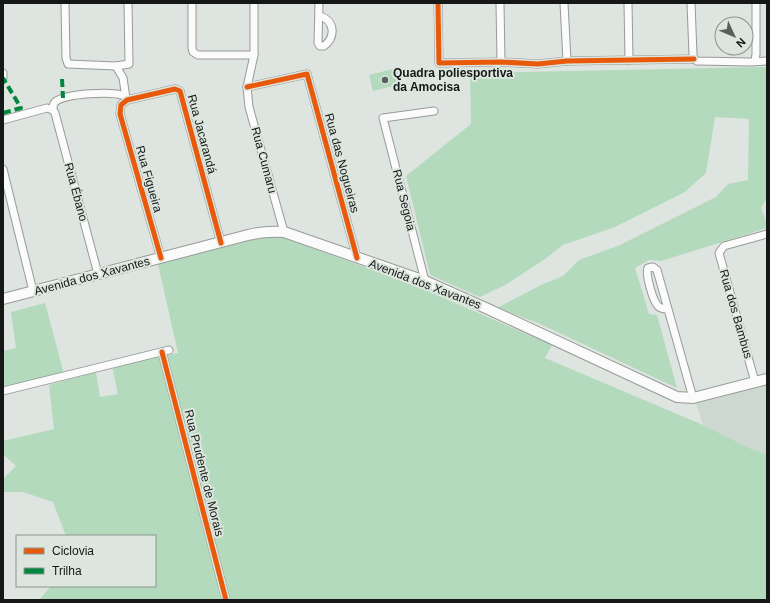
<svg xmlns="http://www.w3.org/2000/svg" width="770" height="603" font-family="Arial,sans-serif">
  <style>
    .built { fill: #cdd9d0 }
    .green { fill: #b3dabc }
    .lines { fill: none; stroke-linecap: round; stroke-linejoin: round }
    .street-casing { stroke: #979b98; stroke-width: 9 }
    .secondary-casing { stroke: #979b98; stroke-width: 12 }
    .street { stroke: #fafbfa; stroke-width: 7 }
    .secondary { stroke: #fafbfa; stroke-width: 10 }
    .quiet { stroke: #00873e; stroke-width: 4; stroke-dasharray: 8 4; stroke-linecap: butt }
    .cycleway-casing { stroke: #dce6de; stroke-width: 8 }
    .cycleway { stroke: #e8590c; stroke-width: 5 }
    .poi-dot { fill: #5b5f5c; stroke: #dce6de; stroke-width: 1.5 }
    .labels { text-anchor: middle; dominant-baseline: central; stroke-width: 4; stroke-linejoin: round; paint-order: stroke }
    .poi-label { font-size: 12px; font-weight: bold; fill: #151816; stroke: #dce6de; text-anchor: start }
    .street-label { font-size: 12px; fill: #151816; stroke: #dce6de }
  </style>
  <rect width="100%" height="100%" fill="#dee4df"/>
  <polygon class="built" points="767,384 767,454 751,449 703,425 695,401"/>
  <g class="green">
    <polygon points="767,67 767,198 761,208 767,223 767,228 661,261 649,260 635,268 649,314 657,315 677,388 538,323 497,308 541,285 563,276 579,260 620,245 716,197 728,184 748,180 749,119 715,117 706,173 685,192 615,227 563,245 545,259 507,284 480,297 430,275 406,176 471,124 470,73"/>
    <polygon points="397,68 401,84 373,91 369,75"/>
    <polygon points="268,236 282,237 416,286 552,345 545,358 703,425 751,449 767,454 767,600 39,600 51,586 155,586 155,536 66,536 53,502 23,492 3,492 3,479 16,466 3,454 3,441 54,429 49,385 96,372 100,397 118,394 112,366 178,353 158,264"/>
    <polygon points="45,303 64,374 3,388 3,351 16,348 11,312"/>
  </g>
  <g class="lines">
    <g class="street-casing">
      <g id="street">
        <polyline points="65,3 66,58 68,64 116,66 129,64 128,3"/>
        <polyline points="192,3 192,48 193,52 198,55 254,55"/>
        <polyline points="254,3 254,55 247,87 249,107 284,232"/>
        <path d="M319,3L318,43L320,46H324C336,37 335,20 319,16"/>
        <polyline points="438,3 439,63 501,62 538,64 567,61 694,59"/>
        <polyline points="500,3 501,62"/>
        <polyline points="564,3 567,61"/>
        <polyline points="628,3 629,60"/>
        <polyline points="691,3 693,55 694,59 697,61 750,62 767,61"/>
        <polyline points="755,61 756,54 756,3"/>
        <polyline points="116,66 123,78 126,98"/>
        <polyline points="3,73 3,78"/>
        <polyline points="247,87 307,74 357,258"/>
        <path d="M53,110C53,107 53,104 55,102C66,93 113,91 125,96"/>
        <polyline points="3,120 47,108 53,110 55,113 98,274"/>
        <polyline points="3,169 33,291"/>
        <polyline points="161,258 120,114 121,105 127,100 175,89 180,91 221,243"/>
        <polyline points="425,281 383,118 434,111"/>
        <path d="M667,309C664,309 660,308 658,306C653,301 645,274 648,268L653,267L657,270L693,398"/>
        <polyline points="162,352 226,600"/>
        <polyline points="755,382 719,253 724,246 767,234"/>
        <polyline points="3,391 169,350"/>
      </g>
    </g>
    <g class="secondary-casing">
      <path id="secondary" d="M3,299L248,235C260,232 271,231 284,232L425,281L488,309L677,397L693,398L767,379"/>
    </g>
    <use href="#street" class="street"/>
    <use href="#secondary" class="secondary"/>
    <g class="quiet">
      <polyline points="62,79 63,98"/>
      <polyline points="3,113 21,108 3,78"/>
    </g>
    <g class="cycleway-casing">
      <g id="cycleway">
        <polyline points="438,3 439,63 501,62 538,64 567,61 694,59"/>
        <polyline points="247,87 307,74 357,258"/>
        <polyline points="161,258 120,114 121,105 127,100 175,89 180,91 221,243"/>
        <polyline points="162,352 226,600"/>
      </g>
    </g>
    <use href="#cycleway" class="cycleway"/>
  </g>
  <circle class="poi-dot" cx="385" cy="80" r="4"/>
  <g class="labels">
    <g class="poi-label">
      <text x="393" y="73">Quadra poliesportiva<tspan x="393" dy="14">da Amocisa</tspan></text>
    </g>
    <g class="street-label">
      <text transform="translate(202 134) rotate(75)">Rua Jacarandá</text>
      <text transform="translate(264 160) rotate(75)">Rua Cumaru</text>
      <text transform="translate(342 163) rotate(75)">Rua das Nogueiras</text>
      <text transform="translate(149 179) rotate(74)">Rua Figueira</text>
      <text transform="translate(76 192) rotate(75)">Rua Ébano</text>
      <text transform="translate(404 200) rotate(76)">Rua Segoia</text>
      <text transform="translate(92 276) rotate(-15)">Avenida dos Xavantes</text>
      <text transform="translate(425 284) rotate(21)">Avenida dos Xavantes</text>
      <text transform="translate(736 314) rotate(74)">Rua dos Bambus</text>
      <text transform="translate(204 473) rotate(76)">Rua Prudente de Morais</text>
    </g>
  </g>
  <rect width="770" height="603" fill="none" stroke="#151816" stroke-width="8"/>
  <rect x="16" y="535" width="140" height="52" fill="#dce6de" stroke="#8c948e"/>
  <rect x="24" y="548" width="20" height="6" fill="#e8590c" stroke="#8c948e"/>
  <text x="52" y="555" font-size="12" fill="#151816">Ciclovia</text>
  <rect x="24" y="568" width="20" height="6" fill="#00873e" stroke="#8c948e"/>
  <text x="52" y="575" font-size="12" fill="#151816">Trilha</text>
  <g transform="translate(734 36) rotate(134)"><circle r="19" fill="#dce6de" stroke="#8c948e"/>
  <path d="M0-3L7 15L0 10L-7 15Z" fill="#5b5f5c"/>
  <text y="-6" font-size="11" font-weight="bold" text-anchor="middle" fill="#151816">N</text>
  </g>
</svg>
